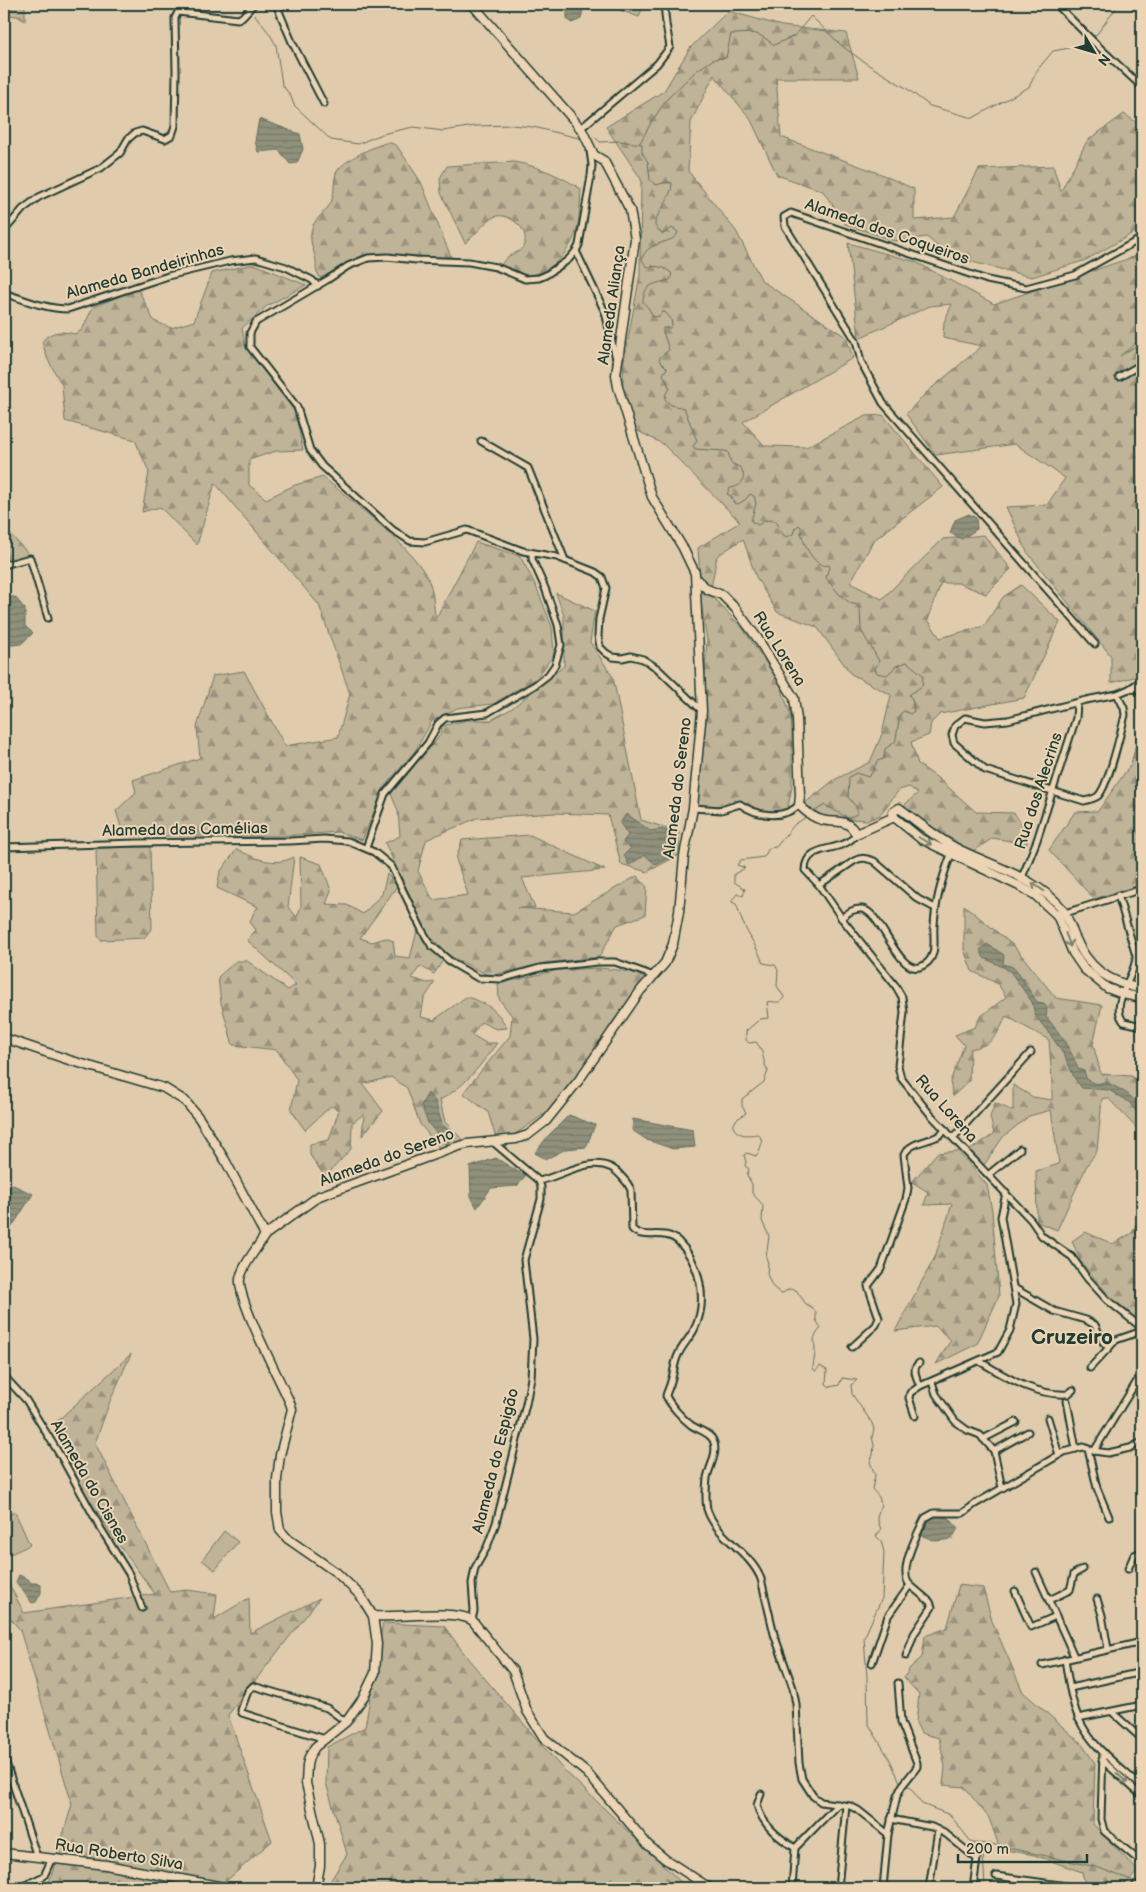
<svg xmlns="http://www.w3.org/2000/svg" width="1146" height="1892" font-family="'Balsamiq Sans',sans-serif">
  <style>
    .green { fill: #bfb398; stroke: #6f7866 }
    .forest { fill: url(#forest-firs); stroke: #6f7866 }
    .water { fill: url(#water-rules); stroke: #636f5f }
    .lines { fill: none; stroke-linecap: round; stroke-linejoin: round }
    .stream { stroke: #636f5f; stroke-width: 1 }
    .street-casing { stroke: #1f3d34; stroke-width: 9 }
    .secondary-casing { stroke: #1f3d34; stroke-width: 11 }
    .street { stroke: #ecd4b4; stroke-width: 5 }
    .secondary { stroke: #ecd4b4; stroke-width: 8 }
    .oneway { stroke: #7b816e }
    .labels { text-anchor: middle; dominant-baseline: central; stroke-width: 4; stroke-linejoin: round; paint-order: stroke }
    .street-label { font-size: 16px; fill: #1f3d34; stroke: #ecd4b4 }
    .district-label { font-size: 21px; font-weight: bold; fill: #1f3d34; stroke: #ecd4b4 }
  </style>
  <defs>
    <pattern id="forest-firs" width="22" height="20" patternUnits="userSpaceOnUse" patternTransform="scale(1.25)"><rect width="22" height="20" fill="#bfb398"/><path d="M5 1l3.5 6h-7zM16 11l3.5 6h-7z" fill="#9b937d"/></pattern>
    <pattern id="water-rules" width="6" height="5" patternUnits="userSpaceOnUse" patternTransform="scale(1.25)"><rect width="6" height="5" fill="#90917b"/><path d="M0 2.5h6" fill="none" stroke="#757866"/></pattern>
  </defs>
  <rect width="100%" height="100%" fill="#e0cbac"/>
  <filter id="ink" filterUnits="userSpaceOnUse"><feTurbulence type="fractalNoise" baseFrequency=".02" numOctaves="2"/><feDisplacementMap in="SourceGraphic" scale="10" xChannelSelector="R" yChannelSelector="G"/><feConvolveMatrix kernelMatrix="1 2 1 2 8 2 1 2 1" color-interpolation-filters="sRGB"/></filter>
  <g filter="url(#ink)">
    <g class="green">
      <polygon points="603,4 644,4 639,17"/>
      <polygon points="15,1512 30,1545 6,1556 4,1550 4,1517"/>
      <polygon points="224,1531 238,1542 215,1570 202,1560"/>
    </g>
    <g class="forest">
      <polygon points="4,4 27,4 25,5 25,21 17,16 7,15 4,19"/>
      <polygon points="728,11 782,26 846,33 859,78 776,78 781,137 881,174 914,189 914,220 954,217 979,169 1053,166 1061,191 1087,141 1124,114 1142,126 1142,228 1086,260 1032,277 948,256 927,237 894,241 845,224 823,191 777,175 750,118 714,75 691,122 688,171 736,231 762,281 846,337 853,358 743,422 765,446 806,447 866,416 883,415 943,487 874,540 850,583 882,599 943,539 984,535 1011,569 986,594 958,583 941,583 928,620 940,638 984,626 1003,597 1021,585 1060,622 1024,698 940,714 931,723 929,735 911,742 918,764 939,779 976,812 1014,813 1027,832 1027,844 993,838 972,852 902,807 918,793 909,787 899,790 879,816 868,820 810,817 805,803 834,780 870,762 882,734 891,695 851,674 817,627 777,612 756,577 743,539 717,556 711,588 700,577 698,548 740,522 663,444 634,429 622,398 624,360 640,275 641,179 606,127 664,91 690,48"/>
      <path d="M389,142L397,146L421,182L451,257C420,259 388,250 358,259C345,263 333,272 320,278L316,270C318,256 309,246 311,232C313,218 327,213 332,200C335,192 333,182 336,173C341,161 376,145 389,142Z"/>
      <path d="M514,162C538,166 561,176 581,189C580,203 580,219 576,232C569,253 549,275 526,275C517,275 507,269 501,265C503,262 505,258 509,256C514,253 521,252 524,245C527,238 524,229 518,224C492,202 484,229 465,243L441,193L440,178L447,166Z"/>
      <polygon points="848,243 916,262 994,304 1142,254 1142,290 1140,292 1142,294 1142,338 1120,356 1142,342 1142,675 1111,683 1111,656 1027,552 1006,507 1047,505 1065,478 1015,444 936,455 906,414 926,393 982,346 943,338 944,322 952,304 930,306 859,338"/>
      <path d="M254,264L306,285L267,306L242,328L245,346L295,412L303,450L276,451L249,460V485L266,499L295,485L323,477C350,500 420,552 430,584C434,594 433,607 436,618L476,542L520,556L536,586L552,627L554,654L537,678L493,704L457,708L432,721L415,751L385,786L362,840L339,832L280,836H124L116,811L136,792L133,780L200,758L197,727L213,676L244,671L285,746L338,737L350,694L319,605L215,483L197,545L160,507L142,512L149,472L135,440L65,421L62,385L48,360L42,342C50,330 63,331 75,334L82,330L93,307L138,289L154,321L171,328L194,321L212,273Z"/>
      <polygon points="4,528 27,552 29,556 4,562"/>
      <polygon points="699,591 714,598 744,630 780,684 792,719 792,787 787,811 760,812 735,800 719,806 696,805 707,640"/>
      <polygon points="556,593 595,611 590,642 613,677 641,820 679,832 679,855 647,872 621,864 608,815 555,813 477,818 426,840 418,871 433,900 468,895 456,859 462,840 530,835 605,870 522,878 535,908 517,908 574,912 637,876 647,887 645,915 617,925 599,957 544,963 490,976 450,956 428,934 385,843 400,836 398,811 391,794 441,734 442,726 466,720 491,720 511,709 564,666 564,616"/>
      <polygon points="1142,700 1142,884 1094,899 1049,850 1075,812 1098,811 1131,764 1139,732"/>
      <polygon points="150,847 152,928 144,938 101,940 98,936 96,848"/>
      <path d="M237,849C255,859 275,867 294,857L288,907L297,917L301,907L300,857L321,864L331,890L326,904L347,905L363,914L382,894L387,874L398,885L360,938L372,942L386,938L393,941L395,956L410,958L417,931L430,950L444,959L434,974L420,966L412,978L427,983L435,982L424,999L421,1017L434,1020L466,997C486,1002 498,1010 507,1028L496,1029L481,1022L472,1035L486,1043H497C479,1067 466,1086 440,1100L445,1122L464,1141L441,1150L420,1124L407,1088L391,1077L363,1084L383,1111L362,1136L364,1114L352,1123L351,1149L325,1177L310,1155V1144L329,1140L339,1110L331,1106L305,1130L291,1110L297,1080L277,1050L233,1045L221,1003L218,977L236,961H247L288,990L296,985L247,940L256,930L250,922L254,912L258,907L217,888L220,872Z"/>
      <path d="M964,905L1014,946L1056,998L1102,1005L1093,1044L1101,1074L1131,1076L1142,1082V1134L1108,1098L1102,1099L1097,1151L1087,1165L1057,1230L1037,1222L1036,1171L1059,1164L1051,1110L1029,1116L1003,1137L984,1165L970,1150L994,1134L990,1117L995,1103L1013,1111V1085L1033,1097L1052,1100V1080L1049,1040L1006,1016C997,1036 993,1045 970,1049L969,1081L953,1096L950,1082L964,1045L955,1035L975,1027L980,1017L1006,997L998,984L972,971L964,950Z"/>
      <polygon points="600,968 634,972 644,979 612,1023 563,1098 546,1113 511,1137 496,1138 488,1112 463,1093 510,1036 512,1016 499,999 498,984 558,970"/>
      <polygon points="958,1151 987,1185 992,1211 999,1296 977,1344 936,1364 951,1340 935,1326 895,1331 935,1257 952,1204 924,1205 928,1192 912,1182 937,1153"/>
      <polygon points="1142,1211 1142,1324 1107,1293 1081,1262 1072,1241 1085,1232 1113,1244 1132,1233"/>
      <polygon points="131,1354 110,1401 95,1443 170,1592 187,1590 217,1594 214,1619 249,1598 250,1633 320,1598 228,1715 272,1841 218,1888 42,1888 50,1880 72,1804 20,1630 4,1610 4,1574 24,1613 155,1594 111,1534 81,1486 54,1424"/>
      <polygon points="959,1585 983,1588 992,1621 1023,1692 1081,1743 1095,1763 1093,1824 1138,1871 1122,1888 1101,1888 1099,1885 1086,1888 1082,1872 1034,1855 1000,1849 989,1818 964,1787 943,1785 945,1767 939,1738 921,1733 916,1723 919,1694 904,1678 910,1668 922,1657 925,1636 947,1628"/>
      <polygon points="383,1623 444,1626 469,1660 560,1766 687,1888 326,1888 347,1854 326,1783 327,1747 365,1727"/>
    </g>
    <g class="water">
      <polygon points="567,4 584,4 581,19 572,23 567,19"/>
      <polygon points="259,119 300,134 303,149 297,163 290,164 279,150 258,152 255,141"/>
      <polygon points="969,514 976,518 977,529 962,539 950,533 955,520"/>
      <polygon points="8,597 15,597 25,609 25,626 33,633 21,644 4,646 4,601"/>
      <polygon points="627,814 650,831 663,829 678,842 672,857 656,865 645,855 629,865 624,855 631,848 623,842 628,835 620,823"/>
      <path d="M987,944L1004,955L1003,964L1015,968L1037,1002L1044,1003L1047,1009L1046,1017C1060,1033 1071,1049 1078,1069L1084,1071L1087,1080L1096,1084L1105,1082C1121,1089 1142,1099 1141,1118L1130,1103L1109,1090L1082,1088L1075,1079L1065,1057L1054,1040L1035,1015L1032,1002L1009,970L984,958L980,950Z"/>
      <polygon points="428,1093 435,1101 442,1124 452,1134 449,1142 446,1145 428,1123 421,1105"/>
      <polygon points="569,1115 595,1125 586,1147 566,1149 546,1159 535,1153 548,1136"/>
      <polygon points="633,1119 693,1130 695,1147 673,1149 647,1140 632,1130"/>
      <polygon points="496,1158 525,1176 517,1186 491,1188 477,1208 471,1196 470,1167"/>
      <polygon points="11,1184 33,1194 8,1233 4,1231 4,1201"/>
      <polygon points="932,1516 949,1518 958,1528 952,1539 936,1541 920,1535 924,1523"/>
      <polygon points="19,1575 28,1579 31,1583 36,1583 41,1585 41,1593 36,1602 32,1603 16,1582"/>
    </g>
    <g class="lines">
      <g class="stream">
        <polyline points="255,15 269,33 276,45 282,84 291,97 294,105 331,140 358,144 382,134 413,127 443,131 475,126 512,125 533,127 583,139"/>
        <polyline points="1093,36 1097,34 1119,4"/>
        <path d="M591,139L595,137L600,142L619,141L642,144V152L648,162L650,180L656,185L667,182L672,183C673,197 653,218 655,225C656,228 660,232 663,234L672,228L678,232C675,245 645,240 642,260L647,267C658,266 664,266 672,274L670,280C655,284 644,283 643,302L649,309L653,317L659,316L662,312H665L671,319L672,326L670,328H663V331L669,350L661,356L659,360L667,368L663,374L670,389L666,393L665,399L671,405L684,408L696,438L697,441L693,446L695,449L724,451L728,452L731,463L741,468C747,480 741,487 730,488L727,494L731,496L734,503L738,504L745,500L750,494L754,496L756,503L751,521L758,525L766,520L776,521L783,535L787,537L793,534L795,528L799,525L801,527C800,539 814,570 829,565L830,568L828,570L826,578L840,595L850,603L857,605L860,609L861,630L879,661L875,669L877,673L887,675L896,666L907,662L923,675L922,686L909,695L912,699L914,711L910,714L904,711L900,714L896,739L895,742L885,749L884,759L877,761L872,773L868,777L856,773L849,777L848,797L857,808V814L848,818L825,805L813,812"/>
        <path d="M640,143L652,121L667,99L696,71L714,59L726,58L731,34C754,34 754,29 774,45L794,36L811,16L842,46L867,64L906,88L930,106L973,118L1029,87L1038,69L1053,51L1075,47L1086,40"/>
        <path d="M808,816L795,824L776,847L769,848L764,857L741,860L737,865L745,868L734,874V882L745,889L743,896L737,894L732,900V902L736,904C739,910 740,917 743,923C749,936 758,949 763,963L775,965L778,970L777,986L784,997C780,1006 774,1000 767,1002L769,1018L760,1019L746,1031V1040L749,1043L756,1042C766,1054 761,1059 768,1071L764,1082L742,1099V1106L746,1113L736,1120L733,1126C737,1137 749,1135 758,1134C765,1141 760,1150 756,1156L747,1153L744,1155L746,1162L745,1166L749,1169L747,1175L752,1184V1193L763,1205L762,1221L769,1236L766,1257L768,1263L767,1274L772,1286L781,1294L789,1289L796,1290L806,1304L813,1308L816,1313V1320L821,1328C811,1341 815,1337 815,1351C815,1357 813,1363 813,1369L816,1371L820,1366L827,1370L826,1384L830,1387L839,1385L842,1378L857,1380L851,1385L852,1394L872,1423L874,1429L872,1437L874,1445L873,1455L870,1462L875,1475L872,1489L879,1497L881,1504L877,1517L881,1530L876,1536L881,1541L884,1552L882,1598L864,1638L867,1678L868,1723L890,1760L900,1782L903,1783"/>
        <polyline points="906,1785 910,1787 922,1804 950,1815 972,1843 991,1844 1096,1867 1134,1881"/>
        <polyline points="973,1844 983,1852 985,1888"/>
      </g>
      <g class="street-casing">
        <g id="street">
          <polyline points="276,4 292,42 324,104"/>
          <polyline points="1056,4 1096,44 1142,87"/>
          <polyline points="580,129 657,64 670,47 666,24 664,4"/>
          <polyline points="590,151 592,165 591,176 579,245 576,251 568,260 546,275 539,278 525,279 496,267 469,262 416,260 387,257 368,258 348,266 327,280 256,322 250,333 250,347 297,407 310,450 322,466 393,530 410,541 425,542 467,530 523,551 557,557 595,572 602,577 606,588 599,619 598,636 600,647 606,653 613,657 622,658 631,656 643,659 657,668 702,711"/>
          <polyline points="4,231 23,209 39,197 101,168 120,153 128,139 135,133 142,131 165,139 172,135 175,126 176,73 175,18 178,12 238,19 242,17 254,4"/>
          <polyline points="576,251 605,312 617,363"/>
          <path d="M4,293C25,300 46,309 68,309L168,276L230,261L256,258L286,267L312,280L318,286"/>
          <polyline points="1119,377 1142,364"/>
          <polyline points="481,441 528,468 565,560"/>
          <polyline points="4,565 30,558 48,618"/>
          <polyline points="1095,644 883,403 861,362 856,341 785,226 784,217 791,213 987,280 1026,288 1075,275 1142,238"/>
          <polyline points="1129,689 1142,690"/>
          <path d="M1117,694L1124,708L1125,715C1121,731 1109,785 1098,796C1094,799 1089,800 1084,801L985,770L954,743L952,735L955,726L965,718L985,722L1008,720L1086,700L1117,694L1129,689L1142,680"/>
          <path d="M693,808L721,810L740,804C756,816 783,820 799,805"/>
          <path d="M856,834C843,855 806,841 805,870L819,885L843,920L895,985L902,997L904,1012L898,1066L901,1078L930,1114L1031,1220L1042,1236L1072,1257L1087,1278L1107,1300L1142,1328"/>
          <polyline points="4,847 137,843 290,841 324,839 348,841 374,852 391,866 422,930 431,945 452,963 478,978 501,979 540,968 598,962 615,962 654,976"/>
          <polyline points="366,848 385,794 428,743 438,724 445,718 487,713 535,685 548,675 555,665 561,645 558,625 545,588 532,559 532,553"/>
          <polyline points="1021,880 1037,840 1076,718 1077,703"/>
          <path d="M819,885L854,861C862,857 866,858 874,861L918,899L935,908"/>
          <path d="M1118,895L1136,956C1137,974 1108,1004 1124,1022L1142,1026"/>
          <polyline points="1062,914 1142,889"/>
          <path d="M841,918C848,913 854,908 862,909C884,912 900,988 928,962C937,953 933,938 934,926C935,901 943,875 952,852"/>
          <polyline points="953,1138 1031,1052"/>
          <polyline points="493,1142 539,1181"/>
          <polyline points="988,1175 1020,1149"/>
          <path d="M539,1181C565,1175 600,1149 622,1177C626,1181 629,1185 631,1190L632,1229C643,1241 664,1228 678,1241C700,1263 709,1301 694,1330C689,1339 682,1346 678,1355C674,1363 674,1373 671,1381C670,1387 667,1390 666,1396C671,1406 682,1418 691,1425C698,1430 709,1432 713,1440C719,1452 709,1467 707,1478C706,1488 705,1499 707,1509C716,1538 750,1551 761,1579L774,1634L793,1688L796,1704L799,1763L802,1779L813,1796L821,1802L850,1806L858,1810L888,1834L883,1888"/>
          <polyline points="1014,1288 1054,1311 1086,1320 1095,1325 1103,1342 1109,1348"/>
          <path d="M852,1347L876,1325L879,1318L868,1286L881,1269L906,1199L908,1188L904,1155C909,1143 925,1142 936,1137C939,1136 943,1132 946,1130"/>
          <path d="M979,1361C1006,1377 1035,1396 1068,1394L1073,1390"/>
          <path d="M919,1363C911,1369 917,1378 920,1386"/>
          <polyline points="1090,1368 1116,1340 1142,1331"/>
          <polyline points="4,1376 26,1400 63,1460 101,1529 129,1574 142,1608"/>
          <polyline points="932,1382 936,1394 955,1421 967,1430 980,1435 994,1451 1002,1488"/>
          <polyline points="1067,1401 1076,1449"/>
          <polyline points="915,1416 909,1398 910,1393 920,1386 998,1352 1010,1330 1016,1304 1001,1217 1006,1193"/>
          <polyline points="1048,1418 1059,1455"/>
          <polyline points="983,1439 1016,1422"/>
          <polyline points="1088,1449 1097,1488 1109,1517"/>
          <polyline points="994,1451 1028,1432"/>
          <polyline points="1094,1451 1142,1373"/>
          <polyline points="1128,1569 1134,1555 1142,1552"/>
          <polyline points="1036,1572 1074,1656"/>
          <polyline points="1015,1591 1031,1627 1056,1616"/>
          <polyline points="1097,1599 1102,1615 1108,1649"/>
          <polyline points="1049,1600 1070,1590 1074,1574 1083,1569"/>
          <polyline points="472,1620 474,1611 472,1583 475,1568 487,1547 496,1523 526,1404 531,1378 533,1339 524,1260 541,1199 541,1187 539,1181"/>
          <polyline points="906,1656 914,1634 932,1607 930,1602 910,1585"/>
          <path d="M1065,1659C1068,1679 1071,1701 1079,1719C1091,1747 1120,1767 1142,1787"/>
          <path d="M872,1663L888,1616L910,1585C897,1572 918,1532 925,1518L934,1513H963L975,1504L1064,1452L1083,1447L1094,1451L1108,1453L1130,1448L1142,1442"/>
          <polyline points="1042,1665 1142,1642"/>
          <polyline points="1070,1688 1142,1672"/>
          <polyline points="1112,1712 1142,1739"/>
          <polyline points="1078,1718 1142,1705"/>
          <polyline points="325,1739 242,1713 241,1710 248,1691 253,1686 327,1708 346,1722"/>
          <polyline points="1103,1752 1101,1819 1104,1831 1142,1863"/>
          <polyline points="4,1757 37,1857"/>
          <polyline points="1102,1760 1142,1796"/>
          <path d="M761,1794L757,1805C762,1825 779,1838 795,1848"/>
          <polyline points="891,1819 932,1827 946,1834 977,1859 973,1888"/>
          <polyline points="888,1834 897,1796 902,1786 917,1767 917,1763 901,1722 898,1683"/>
          <polyline points="996,1876 1067,1886 1067,1888"/>
          <polyline points="19,1888 44,1876 52,1858"/>
          <polyline points="792,1888 795,1848 838,1804"/>
          <polyline points="838,1888 846,1806"/>
          <polyline points="929,1888 938,1830"/>
          <polyline points="1134,1888 1136,1885"/>
        </g>
      </g>
      <g class="secondary-casing">
        <g id="secondary">
          <path d="M696,579L707,589L722,595L735,608L758,639L794,698L797,719L800,796L799,805C805,811 813,818 822,820C837,824 847,817 856,834L894,817"/>
          <path d="M1142,989C1108,982 1088,969 1074,935C1070,924 1065,910 1056,902C1028,875 990,865 956,848C935,837 918,822 899,808L893,812L894,817L921,839L1019,886L1035,895L1057,915L1073,953L1084,969L1107,988L1123,994L1142,998"/>
          <path d="M4,1038L69,1060L164,1088L185,1101L199,1118L225,1160L265,1235C258,1247 242,1266 240,1279C237,1299 280,1380 290,1403L292,1409L280,1455L277,1479V1512L280,1530L288,1539L337,1573L360,1595L373,1616L377,1644L375,1673L363,1698L346,1722L315,1747L309,1757L307,1765L306,1783L320,1844V1866L316,1888"/>
          <polyline points="265,1235 319,1196 456,1147 467,1144 516,1139 528,1135 546,1121 579,1080 641,990 665,963 673,944 679,912 684,856 693,808 702,711 695,573 683,548 652,497 618,387 616,375 635,239 630,210 604,161 594,155 583,132 573,119 472,4"/>
          <path d="M373,1616C400,1618 450,1609 472,1620L513,1671L527,1711L544,1738L587,1773L648,1845L665,1859L710,1888"/>
          <polyline points="4,1853 106,1865 229,1888"/>
        </g>
      </g>
      <use href="#street" class="street"/>
      <use href="#secondary" class="secondary"/>
    </g>
    <defs><path id="oneway-shaft" d="M-6 0H5M1.5-3L5.5 0L1.5 3" fill="none" stroke-width="1.6" stroke-linecap="round" stroke-linejoin="round" transform="scale(1.25)"/></defs>
    <g class="oneway">
      <use href="#oneway-shaft" transform="translate(925 841) rotate(30)"/>
      <use href="#oneway-shaft" transform="translate(1038 887) rotate(-146)"/>
      <use href="#oneway-shaft" transform="translate(1068 940) rotate(70)"/>
      <use href="#oneway-shaft" transform="translate(1122 1778) rotate(42)"/>
    </g>
  </g>
  <g class="labels">
    <g class="street-label">
      <text transform="translate(887 232) rotate(19)">Alameda dos Coqueiros</text>
      <text transform="translate(145 272) rotate(-16)">Alameda Bandeirinhas</text>
      <text transform="translate(612 305) rotate(-82)">Alameda Aliança</text>
      <text transform="translate(779 649) rotate(58)">Rua Lorena</text>
      <text transform="translate(678 788) rotate(-83)">Alameda do Sereno</text>
      <text transform="translate(1039 791) rotate(-72)">Rua dos Alecrins</text>
      <text transform="translate(185 830) rotate(-1)">Alameda das Camélias</text>
      <text transform="translate(946 1109) rotate(48)">Rua Lorena</text>
      <text transform="translate(387 1158) rotate(-20)">Alameda do Sereno</text>
      <text transform="translate(496 1461) rotate(-76)">Alameda do Espigão</text>
      <text transform="translate(89 1482) rotate(60)">Alameda do Cisnes</text>
      <text transform="translate(119 1855) rotate(9)">Rua Roberto Silva</text>
    </g>
    <g class="district-label">
      <text x="1072" y="1337">Cruzeiro</text>
    </g>
  </g>
  <rect width="1146" height="1892" fill="none" stroke="#ecd4b4" stroke-width="20"/>
  <rect x="10" y="10" width="1126" height="1872" fill="none" stroke="#1f3d34" stroke-width="2" filter="url(#ink)"/>
  <g transform="translate(1094 52) rotate(128)" stroke="#ecd4b4" stroke-width="4" paint-order="stroke">
  <path d="M0-4L9 19L0 12L-9 19Z" fill="#1f3d34"/>
  <text y="-8" font-size="14" font-weight="bold" text-anchor="middle" fill="#1f3d34">N</text>
  </g>
  <path d="M958 1854v8h129v-8" fill="none" stroke="#1f3d34" stroke-width="2.5"/>
  <text x="966" y="1854" font-size="15" fill="#1f3d34" stroke="#ecd4b4" stroke-width="4" paint-order="stroke">200 m</text>
</svg>
